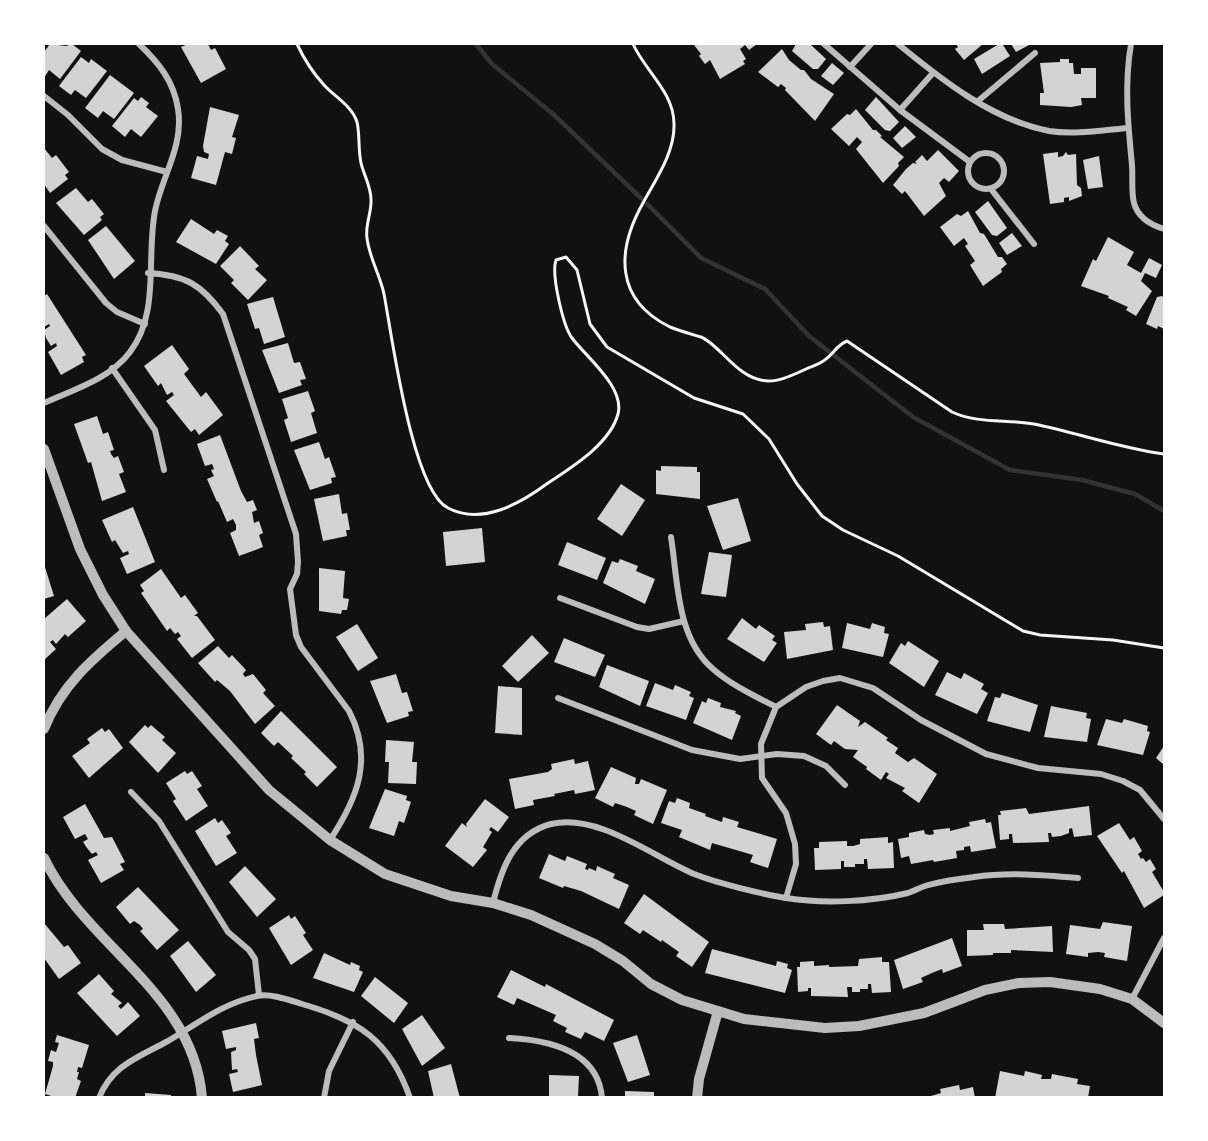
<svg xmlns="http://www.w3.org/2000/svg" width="1208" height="1141" font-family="Barlow,sans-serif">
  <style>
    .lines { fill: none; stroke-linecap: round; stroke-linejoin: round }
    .stream { stroke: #333; stroke-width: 4.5 }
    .building { fill: #d3d3d3 }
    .path { stroke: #f5f5f5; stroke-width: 3 }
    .minor { stroke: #bcbcbc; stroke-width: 6 }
    .tertiary { stroke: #bcbcbc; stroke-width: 10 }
  </style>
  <rect width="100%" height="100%" fill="#111"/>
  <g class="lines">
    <g class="stream">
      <polyline points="476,44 492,64 553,114 641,198"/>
      <polyline points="647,204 701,258 765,289 809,336 913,417 1010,470 1082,480 1135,494 1164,511"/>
    </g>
  </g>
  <g class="building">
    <polygon points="50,44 66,46 72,44 81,51 60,79 49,70 44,78 44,52"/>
    <polygon points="188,44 208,44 211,50 215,48 226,69 201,83 181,47"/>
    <polygon points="696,44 757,44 749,50 745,45 740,49 746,59 743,61 745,64 720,79 710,60 705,64 699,56 701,54 694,45"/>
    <polygon points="796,44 810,44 826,59 818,69 813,69 792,51"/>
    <polygon points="956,44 983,44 964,60 955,49 958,47"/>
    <polygon points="999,44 1003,45 1010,56 982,74 974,59"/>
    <polygon points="1011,44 1031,44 1016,52"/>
    <polygon points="782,49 789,60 801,70 804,70 811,79 834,94 815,121 785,90 786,88 781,84 778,87 758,72"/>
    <polygon points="81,57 89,63 91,59 107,71 86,98 75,90 71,95 59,86"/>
    <polygon points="1060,59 1069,59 1069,63 1073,63 1074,74 1081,74 1081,68 1096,68 1096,98 1081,98 1082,105 1071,107 1040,105 1040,93 1044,93 1040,63 1060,62"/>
    <polygon points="832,63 844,73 833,85 821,76"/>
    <polygon points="110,75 134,93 114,119 103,111 98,118 85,108"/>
    <polygon points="141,97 149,103 146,107 158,116 141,137 131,129 125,137 112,126 134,98 138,101"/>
    <polygon points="876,97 899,122 890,131 885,130 865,110"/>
    <polygon points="210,107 239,115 232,137 236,138 232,154 225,152 216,185 191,178 197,156 208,159 209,154 204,152 203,146"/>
    <polygon points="856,109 873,130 876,130 882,136 880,137 904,157 898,163 899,166 883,183 856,149 862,142 857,137 849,146 831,129 847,114 850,115"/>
    <polygon points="905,126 916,137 902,148 893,138"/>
    <polygon points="44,148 52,158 56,155 69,172 65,175 68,179 50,193 44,184"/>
    <polygon points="938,150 959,171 949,182 944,178 939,183 946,196 924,216 905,191 902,194 893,185 906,169 913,163 917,164 915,162 922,155 927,161"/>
    <polygon points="1058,152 1058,157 1063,156 1066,152 1068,155 1076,154 1077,185 1081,188 1082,196 1069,201 1069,197 1064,198 1064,202 1050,204 1043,154"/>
    <polygon points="1099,156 1103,187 1088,189 1083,160"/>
    <polygon points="76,188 88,202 92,199 104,214 100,217 102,220 84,235 56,203"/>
    <polygon points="988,201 1007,228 997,236 992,235 975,212"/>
    <polygon points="968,211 980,233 984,234 998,257 1002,257 1007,264 1001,269 1002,272 983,286 970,265 975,261 965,246 968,244 964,238 954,246 940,227 957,214 961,216"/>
    <polygon points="191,219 214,234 217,230 228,236 225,241 229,244 216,264 176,242"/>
    <polygon points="106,226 135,261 114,279 88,240"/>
    <polygon points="1012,233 1022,246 1007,255 999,243"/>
    <polygon points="1108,237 1134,252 1127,265 1141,273 1149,258 1162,265 1156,278 1145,273 1141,281 1152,291 1136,316 1126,310 1128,307 1108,298 1109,296 1081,286 1093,259 1096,261"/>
    <polygon points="240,246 259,266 255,269 267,280 248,300 231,283 234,280 220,266"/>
    <polygon points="47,294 86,355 82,357 84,362 61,375 48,352 57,346 56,343 51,346 46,338 44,330 50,326 49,324 44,327 44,296"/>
    <polygon points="1162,296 1164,298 1164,329 1158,326 1157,329 1146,324 1157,297"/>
    <polygon points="273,297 285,337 264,344 259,328 255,329 247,304"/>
    <polygon points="288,343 294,363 300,362 306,379 300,380 302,385 279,393 262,350"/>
    <polygon points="172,345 189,369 184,374 201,397 206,392 223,415 199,435 195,429 191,432 166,401 174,395 172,392 167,395 161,383 158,386 144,366"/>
    <polygon points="308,391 315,411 311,413 317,433 291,442 284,420 288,418 282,399"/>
    <polygon points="97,416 103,434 108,432 114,450 110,451 111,454 114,458 118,456 124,472 119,474 126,492 102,501 91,462 88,463 74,424"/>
    <polygon points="220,435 241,491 247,502 253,500 257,510 252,512 254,523 259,521 263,533 259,535 263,547 239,556 230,533 236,530 236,525 233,519 227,522 218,501 217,502 207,479 214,476 211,470 214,469 212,464 205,466 197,444"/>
    <polygon points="319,442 325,459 329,457 336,477 331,478 332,483 310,490 294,450"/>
    <polygon points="661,466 697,467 697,472 700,472 700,499 656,494 656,470 661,471"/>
    <polygon points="621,484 645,500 622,536 597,519"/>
    <polygon points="339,494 342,514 347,513 350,530 346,530 347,536 323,541 314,499"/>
    <polygon points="738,498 751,541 723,550 707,506"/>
    <polygon points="133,507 155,562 127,574 120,558 129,554 128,551 123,553 115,540 112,542 102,520"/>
    <polygon points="482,528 485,562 446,566 443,532"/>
    <polygon points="567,542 606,558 597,580 558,565"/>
    <polygon points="709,552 732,555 726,597 701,594"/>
    <polygon points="620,559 638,566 636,571 655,579 645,604 603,583 612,561 618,563"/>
    <polygon points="44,564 54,596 44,599"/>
    <polygon points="319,568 345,571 343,598 349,599 347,610 342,610 341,614 319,611"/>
    <polygon points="161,569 181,598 185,595 198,613 194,616 197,616 215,640 192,658 177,639 181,636 178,632 175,634 170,628 167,631 141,593 144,591 140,585"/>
    <polygon points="67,599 86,621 68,637 65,634 56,644 53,640 50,642 56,649 44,660 44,619"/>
    <polygon points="742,618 756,629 759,625 775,636 772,640 777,643 764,662 727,639"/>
    <polygon points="823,622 824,627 830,626 833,650 787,659 784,632 806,630 805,624"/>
    <polygon points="847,623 870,629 872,623 885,627 884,633 889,634 883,657 842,648"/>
    <polygon points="357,624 378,658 358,671 336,637"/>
    <polygon points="532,635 549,653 518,682 502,666"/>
    <polygon points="564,638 605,655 595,677 554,662"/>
    <polygon points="908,641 939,661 924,687 889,663 901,643 905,646"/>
    <polygon points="218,646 229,658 232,655 246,670 243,674 245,677 253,674 266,690 263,693 275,706 255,724 230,691 217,680 215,682 198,663"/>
    <polygon points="607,665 649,681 640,706 599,687"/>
    <polygon points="947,672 961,679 964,673 984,684 981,689 988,693 977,714 935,695"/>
    <polygon points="396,674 402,693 407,692 413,711 408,712 409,716 387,723 370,681"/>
    <polygon points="655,683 673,690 675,685 691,692 689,696 694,698 686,720 646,706"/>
    <polygon points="498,686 522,688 522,735 495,733"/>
    <polygon points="1002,693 1038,705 1030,732 987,721 995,697 1000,698"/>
    <polygon points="708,698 721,703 720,707 736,711 735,713 741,716 732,740 693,723 702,701 706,703"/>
    <polygon points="837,705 860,721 858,727 865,722 888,738 886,740 898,748 895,753 908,762 914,758 937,774 919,803 902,791 905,788 886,778 889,774 886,772 881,780 866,769 867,767 853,757 858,750 845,749 834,741 831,745 816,734"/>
    <polygon points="1051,706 1087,713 1086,718 1091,719 1087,742 1044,737"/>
    <polygon points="281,711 337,767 317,787 304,774 306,772 291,758 293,756 278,742 274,746 261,733"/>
    <polygon points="1106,719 1122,723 1124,719 1148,726 1147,731 1150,732 1143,755 1097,745"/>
    <polygon points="145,725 148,728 151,725 165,737 162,740 176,753 158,773 129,742"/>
    <polygon points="102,728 105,732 109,729 123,748 89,778 72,756 90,743 87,739"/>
    <polygon points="386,740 414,742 412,762 417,762 416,784 388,783 389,762 385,762"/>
    <polygon points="1164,746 1164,765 1156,758"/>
    <polygon points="574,759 575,764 588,761 595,790 575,794 574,790 554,794 555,796 533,800 534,805 515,809 509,779 548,772 552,769 551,764"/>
    <polygon points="611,767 636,778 635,784 639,784 641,779 667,790 653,824 634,815 636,811 627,807 615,803 613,807 595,798"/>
    <polygon points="185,771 187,774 192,771 202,786 197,789 208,806 186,821 173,801 176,799 166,783"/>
    <polygon points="385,789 407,796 406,800 411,802 404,823 399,821 394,836 369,828"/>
    <polygon points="677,798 690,803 689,808 706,814 705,816 722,822 723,817 739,822 737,827 777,839 768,868 750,862 753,855 712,843 710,850 679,837 682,830 661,823 669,801 675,803"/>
    <polygon points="485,799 509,817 498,832 491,827 489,830 492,832 483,847 487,850 473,867 445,846 462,823 467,827 466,824"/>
    <polygon points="85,804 104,838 112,837 125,862 120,864 124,870 101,883 88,860 98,855 96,852 92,854 87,848 83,842 88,839 85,834 75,839 63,817"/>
    <polygon points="1089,806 1092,835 1074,837 1072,828 1069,829 1069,833 1061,836 1052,837 1051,833 1048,833 1049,842 1013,843 1012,834 1009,834 1009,839 1000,840 998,815 1001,815 1000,811 1026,808 1029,814"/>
    <polygon points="215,818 218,823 222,820 231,833 226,836 237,853 216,866 195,831"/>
    <polygon points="985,819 986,823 991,822 996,848 971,852 970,846 964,847 964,850 956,851 957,858 934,862 933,860 911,864 909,856 901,858 898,839 909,837 909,833 924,830 925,834 930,835 934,834 933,830 950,828 950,831 970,826 969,822"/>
    <polygon points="1119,823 1130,840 1134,837 1142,851 1138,854 1141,859 1143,858 1146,862 1150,859 1156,869 1152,872 1164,892 1164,895 1144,908 1124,871 1122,873 1097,836"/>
    <polygon points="888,837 888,843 893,842 894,868 868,869 867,859 864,859 864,864 855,864 855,867 844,867 844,861 841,861 841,869 815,870 814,848 819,848 819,842 847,841 847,846 853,846 860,844 860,839"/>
    <polygon points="549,854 565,861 567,856 587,864 585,869 588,870 589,868 596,871 597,866 615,874 613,878 629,885 619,909 581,891 564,886 563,888 539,878"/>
    <polygon points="245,866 276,899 257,917 229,882"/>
    <polygon points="138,887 179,930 157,950 140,931 143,929 140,925 134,921 130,924 116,907"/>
    <polygon points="644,894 709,942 692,967 676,956 679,952 662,940 661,942 643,930 640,934 624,923"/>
    <polygon points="289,915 291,919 295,916 306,933 303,935 313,950 291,965 269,928"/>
    <polygon points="1103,922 1132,926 1127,961 1104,957 1105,953 1098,952 1088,953 1088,957 1066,954 1070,925 1100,929"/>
    <polygon points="44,923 64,947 68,945 81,963 59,979 44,958"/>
    <polygon points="983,924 1004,924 1005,929 1052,926 1053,952 1011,950 1011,953 993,953 993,955 967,956 967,930 984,930"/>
    <polygon points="952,938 962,966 943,973 942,969 932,973 921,978 923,982 903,989 894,960"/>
    <polygon points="188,941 216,975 196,992 170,956"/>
    <polygon points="712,949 776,966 777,961 788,964 787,968 792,970 785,993 705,973"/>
    <polygon points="324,953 350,965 351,962 360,966 359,970 363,972 354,992 313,978"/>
    <polygon points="882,957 882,962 889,962 891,992 872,993 871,984 868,984 868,989 860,989 860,992 852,992 852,987 847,987 848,997 811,996 811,988 808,988 808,991 798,992 797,967 800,967 800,962 814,961 814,966 829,965 829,967 858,966 859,959"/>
    <polygon points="511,970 545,987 546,984 614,1020 604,1041 585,1032 581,1039 565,1032 567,1028 553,1021 556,1015 517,998 514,1005 497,997"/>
    <polygon points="99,974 114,991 111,994 122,1003 118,1006 121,1009 128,1002 140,1016 117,1036 77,993"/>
    <polygon points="375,977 408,1003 394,1023 361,996"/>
    <polygon points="422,1015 445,1048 422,1066 402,1029"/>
    <polygon points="256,1023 259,1038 254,1039 256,1055 262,1085 233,1092 229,1074 238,1072 237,1069 232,1070 231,1052 236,1050 236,1047 226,1049 222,1031"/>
    <polygon points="57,1035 89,1045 82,1068 78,1067 77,1072 79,1072 77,1079 81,1081 75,1098 58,1098 45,1094 53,1066 53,1062 48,1061 51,1050 56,1052 59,1043 55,1042"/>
    <polygon points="637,1035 650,1075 628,1082 613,1043"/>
    <polygon points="451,1064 460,1098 434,1098 428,1071"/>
    <polygon points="1000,1071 1024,1076 1025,1071 1042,1075 1041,1079 1051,1079 1052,1074 1078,1079 1077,1084 1090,1086 1088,1098 995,1098"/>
    <polygon points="549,1075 579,1076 578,1096 549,1098"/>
    <polygon points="959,1085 960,1090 973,1087 975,1098 924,1098 941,1093 940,1089"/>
    <polygon points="625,1091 654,1092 654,1098 625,1098"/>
    <polygon points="145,1093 171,1095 171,1098 145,1098"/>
  </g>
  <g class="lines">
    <g class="path">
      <path d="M297,44C304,59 313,73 324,85C335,97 352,106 357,122C360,135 358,149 361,163C364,176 372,188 371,202C371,214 365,226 367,238C369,257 380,275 384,294C392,336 412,490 448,508C482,526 521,503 548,483C572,467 610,444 618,414C625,387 586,357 572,338C563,326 551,274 556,260L566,257L577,270L590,324L607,347L694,398L743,414L769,439L797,484L822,516L843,530L898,556L1023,631L1040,635L1113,640L1164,648"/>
      <path d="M633,44C645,71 674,92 674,124C675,152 656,179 643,203C616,251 615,300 670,327C680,331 691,334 701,337C714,342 729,363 743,372C766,388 783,380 806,369C812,366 821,364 826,359C834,353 837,345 847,341L952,412C978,424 1006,419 1034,424C1078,433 1120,448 1164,454"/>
    </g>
    <g class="minor">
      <polyline points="824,44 900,110 970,162"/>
      <path d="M898,44C942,80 992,120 1049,131C1075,135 1103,130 1128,128"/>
      <path d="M1131,44C1124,85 1128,124 1132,165C1133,177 1131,191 1134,203C1138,218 1151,225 1164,229"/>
      <polyline points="850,67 871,44"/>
      <polyline points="44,96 68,115 102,149 122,160 167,172"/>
      <polyline points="978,101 1035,53"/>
      <polyline points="900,110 933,73"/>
      <circle cx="986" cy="171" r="18"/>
      <polyline points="991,189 1034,244"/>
      <polyline points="44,226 106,303 117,312 145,324"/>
      <path d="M148,273C185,275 201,284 223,314L296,534L298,562L297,574L290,589L296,635L301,647L349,711C374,759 357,799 330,840"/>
      <polyline points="112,368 155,430 164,470"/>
      <path d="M44,403C73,390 110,379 130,352C160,313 146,258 155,211C162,176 184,146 178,109C174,81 158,62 139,44"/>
      <path d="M671,537C678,581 676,637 713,669C731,685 755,696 776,707"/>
      <polyline points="560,598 637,627 649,629 684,621"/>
      <polyline points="558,698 692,750 740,759 777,754 804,756 826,766 845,785"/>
      <polyline points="131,792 159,821 228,932 249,950 255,959 259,995"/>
      <polyline points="786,898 796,864 795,844 786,813 762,778 761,744 776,707 806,687 823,681 840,678 873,688 921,720 986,754 1038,768 1101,774 1123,781 1140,790 1164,819"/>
      <path d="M493,903C501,870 513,834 551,824C598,813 652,856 694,874C717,883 761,894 786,898C823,904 871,902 908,893C914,891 919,888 925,886C940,881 958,879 974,877C1008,872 1043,875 1078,878"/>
      <polyline points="1132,999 1164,938"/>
      <path d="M509,1038C548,1040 598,1050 602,1098"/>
      <path d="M99,1098C112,1065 139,1057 168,1041C197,1024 223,1003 257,996C270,993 289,1000 302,1004C358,1020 390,1040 410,1098"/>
      <polyline points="324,1098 329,1071 353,1022"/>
    </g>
    <g class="tertiary">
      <polyline points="44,449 80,549 103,595 126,631 269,790 330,840 385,874 451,896 493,903 531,915 595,944 623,961 651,984 682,1000 744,1019 825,1028 859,1026 924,1013 985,990 1019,983 1050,982 1100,989 1132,999 1164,1023"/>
      <path d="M44,729C61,686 91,660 126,631"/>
      <path d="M44,858C86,946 194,993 202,1098"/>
      <polyline points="697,1098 699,1079 718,1011"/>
    </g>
  </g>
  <rect width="1208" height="1141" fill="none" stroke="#ffffff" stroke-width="90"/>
</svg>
